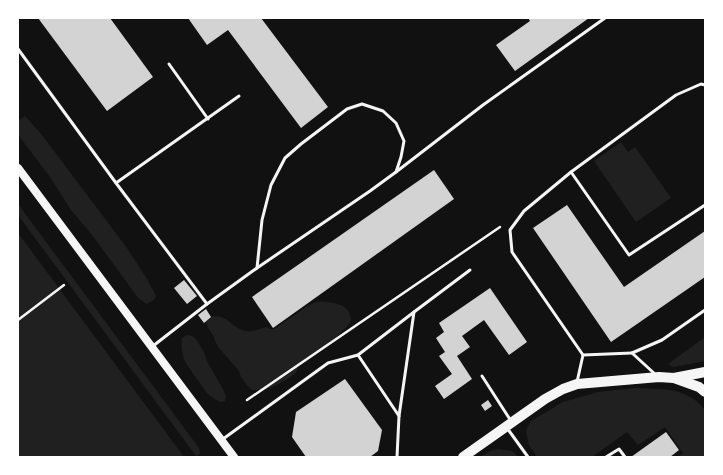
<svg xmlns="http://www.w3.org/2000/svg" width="723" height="475" font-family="'Golos Text',sans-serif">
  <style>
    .green { fill: #202020 }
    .building { fill: #d3d3d3 }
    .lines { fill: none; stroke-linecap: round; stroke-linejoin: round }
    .path { stroke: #f5f5f5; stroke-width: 2.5 }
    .service { stroke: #f5f5f5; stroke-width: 3 }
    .secondary { stroke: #f5f5f5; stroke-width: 8 }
    .primary { stroke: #f5f5f5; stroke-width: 10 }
  </style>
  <rect width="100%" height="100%" fill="#111"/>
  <g class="green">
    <polygon points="25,116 42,135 127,248 147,279 156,296 154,300 147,304 139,299 92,235 71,210 50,177 19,136 18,134 18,121"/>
    <polygon points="621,142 628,152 635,147 671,198 636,222 594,161"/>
    <polygon points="18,204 199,448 200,454 196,456 18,215"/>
    <polygon points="18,233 184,457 18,457"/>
    <path d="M316,302C330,301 355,304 350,323C334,340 318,356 298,366L296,373L289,378L273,387L263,390H252L247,385L241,377L239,371L219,348L215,341L214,337L208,328L206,321L209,317C228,313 230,328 246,331C253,333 260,328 267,327L270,329H274L283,323L306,307Z"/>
    <path d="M187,335L192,336L196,339L204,352L207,361L224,391L226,396L225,401L221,402L216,400L207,393L187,365C182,357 181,347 182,338Z"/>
    <polygon points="705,337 705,361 673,367 668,364"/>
    <path d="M635,388C662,389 687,387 705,410V457H677L683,453L665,427L638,445L627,432L592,457H537L529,445L526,432L527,428L531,421L563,402L598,392Z"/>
    <polygon points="498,449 512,451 518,457 480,457 490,451"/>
  </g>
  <g class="building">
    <polygon points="38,18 110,18 153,77 107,111"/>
    <polygon points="188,18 261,18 328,107 301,128 228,30 207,45"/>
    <polygon points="528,18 589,18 515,71 496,45 530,21"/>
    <polygon points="434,170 454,199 273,328 252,297"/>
    <polygon points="567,205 624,287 705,231 705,277 611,342 533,228"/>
    <polygon points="184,280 197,296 187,304 174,288"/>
    <polygon points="490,288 527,342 509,355 484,320 462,336 470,347 457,356 472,379 444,399 435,386 452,374 439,356 445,352 436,338 444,332 439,323"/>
    <polygon points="206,309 211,317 204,323 198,315"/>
    <polygon points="345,379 382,430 378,451 370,457 306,457 292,437 296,412"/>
    <polygon points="488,400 492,406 485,411 481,405"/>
    <polygon points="666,432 679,450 670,457 631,457"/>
  </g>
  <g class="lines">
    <g class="path">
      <polyline points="18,320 64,285"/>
      <polyline points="247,400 500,227"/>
    </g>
    <g class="service">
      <polyline points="18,49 116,183 207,304"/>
      <polyline points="169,64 208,119"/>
      <polyline points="571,172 629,255 705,205"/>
      <polyline points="116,183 239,96"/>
      <polyline points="257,268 262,220 271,185 285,158 301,144 347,109 362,104 383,111 396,123 404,141 401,157 396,172"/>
      <polyline points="153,346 207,304 257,268 370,191 396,172 483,105 605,18"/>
      <polyline points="358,355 399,416"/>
      <polyline points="583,355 512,252 510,230 524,211 571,172 676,95 701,84 705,85"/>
      <polyline points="656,375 632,353 662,340 705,310"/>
      <polyline points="482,376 511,421"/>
      <polyline points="577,382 583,355 632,353"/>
      <polyline points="507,428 528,457"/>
      <polyline points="223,439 328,363 358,355 414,312"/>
      <polyline points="397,457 399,416 414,312 470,270"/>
      <polyline points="606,457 619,449 625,457"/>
    </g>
    <polyline class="secondary" points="18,168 234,457"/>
    <g class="primary">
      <polyline points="674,378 699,387 705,392"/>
      <polyline points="463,457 545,399 563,389 577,384 659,377 674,378 705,372"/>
    </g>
  </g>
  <rect width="723" height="475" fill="none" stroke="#ffffff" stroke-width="38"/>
</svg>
